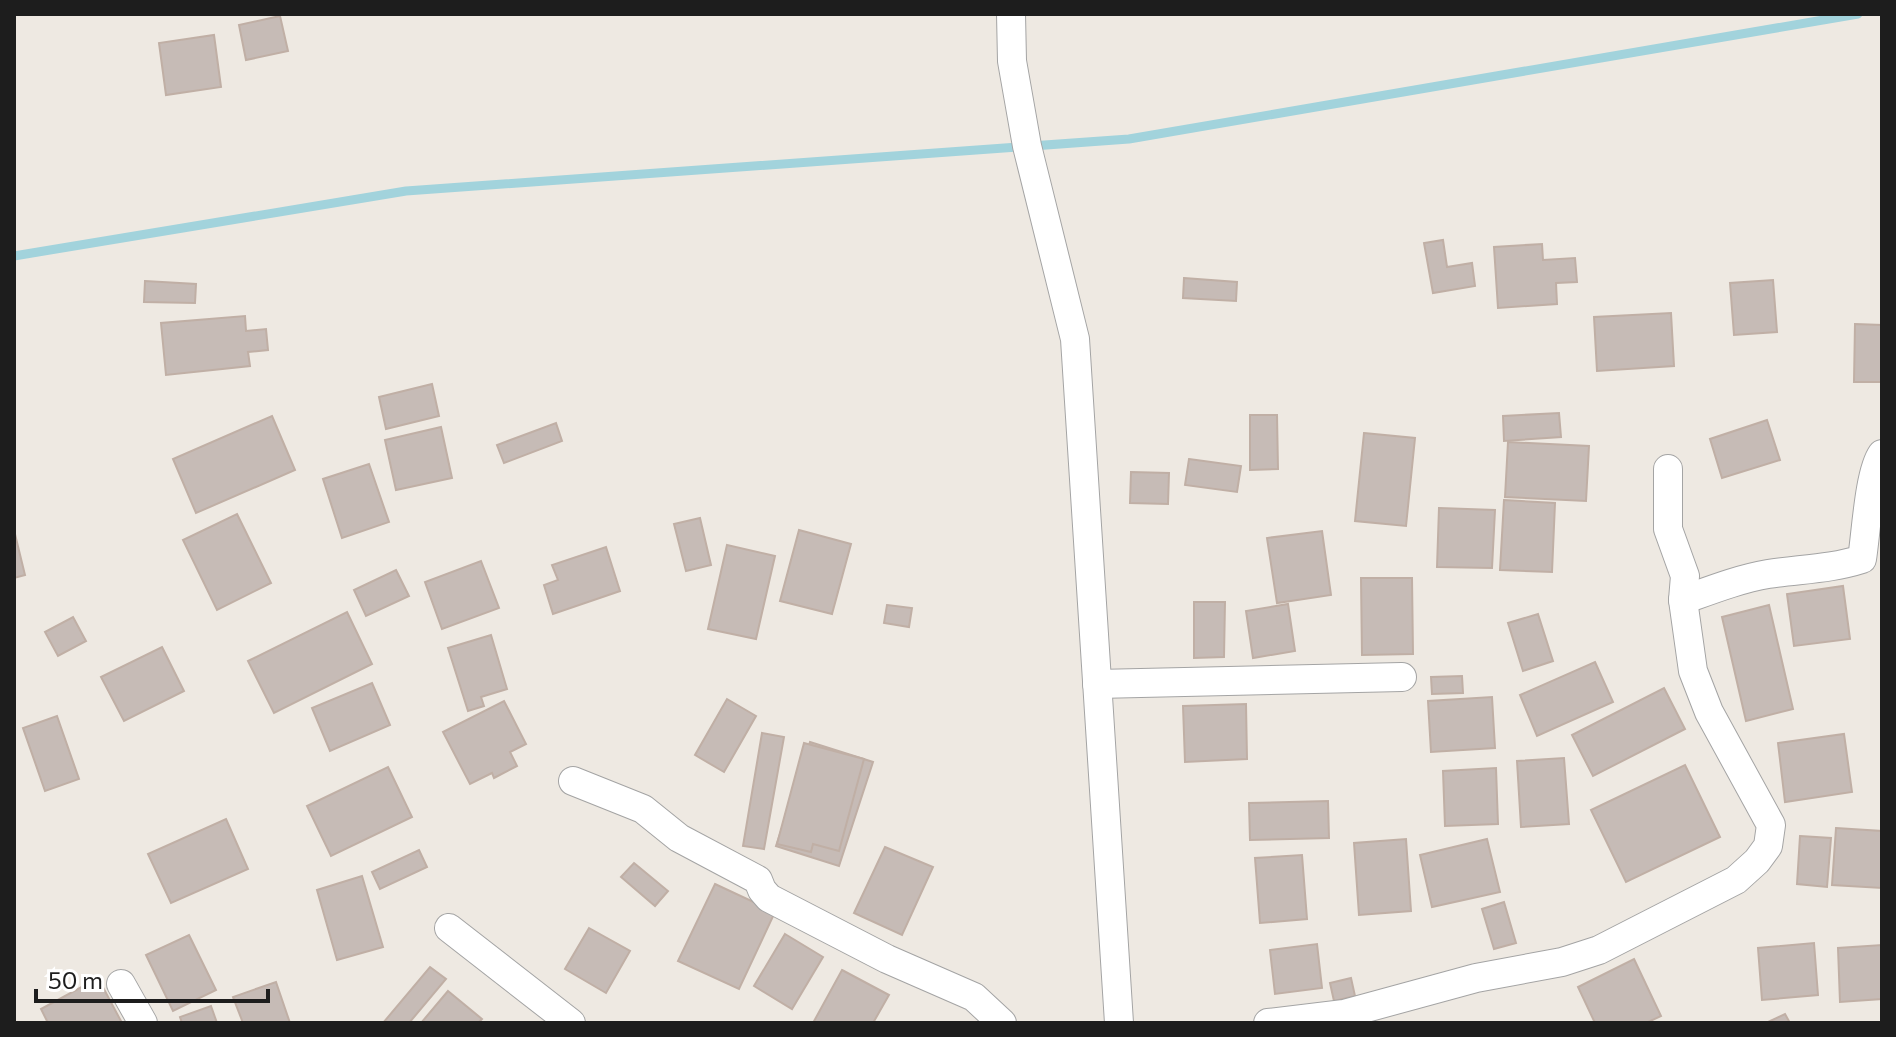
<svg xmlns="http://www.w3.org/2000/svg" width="1896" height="1037" font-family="Commissioner,sans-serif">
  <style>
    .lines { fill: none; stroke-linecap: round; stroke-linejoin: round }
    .stream { stroke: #a2d3dc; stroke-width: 9 }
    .building { fill: #c6bbb6; stroke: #c0afa5; stroke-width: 2 }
    .minor-casing { stroke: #a4a4a4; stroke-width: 30 }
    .minor { stroke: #fff; stroke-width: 28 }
  </style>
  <rect width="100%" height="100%" fill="#eee9e2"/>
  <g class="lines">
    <polyline class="stream" points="14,256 406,191 1129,139 1858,14"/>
  </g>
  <g class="building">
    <polygon points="280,16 288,51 246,60 239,25"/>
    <polygon points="214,35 221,87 166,95 159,43"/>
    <polygon points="1443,240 1447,267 1472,263 1475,286 1433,293 1424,243"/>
    <polygon points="1542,244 1543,260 1575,258 1577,282 1556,283 1557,304 1498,308 1494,247"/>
    <polygon points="1184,278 1237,282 1236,301 1183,298"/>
    <polygon points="1773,280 1777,332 1734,335 1730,283"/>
    <polygon points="145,281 196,284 195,303 144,302"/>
    <polygon points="1671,313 1674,366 1597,371 1594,317"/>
    <polygon points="245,316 246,331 266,329 268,350 248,352 250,366 166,375 161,323"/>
    <polygon points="1855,324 1882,325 1882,382 1854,382"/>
    <polygon points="432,384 439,416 386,429 379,397"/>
    <polygon points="1559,413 1561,437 1504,441 1503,416"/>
    <polygon points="1250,415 1277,415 1278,469 1250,470"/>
    <polygon points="272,416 295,470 196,513 173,459"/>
    <polygon points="1767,420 1780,460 1722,478 1710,439"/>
    <polygon points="556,423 562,441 504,463 497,445"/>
    <polygon points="441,427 452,478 396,490 385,440"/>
    <polygon points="1364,433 1415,438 1406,526 1355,521"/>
    <polygon points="1508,442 1589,446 1586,501 1505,497"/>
    <polygon points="1189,459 1241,466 1237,492 1185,485"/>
    <polygon points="369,464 389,522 342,538 323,479"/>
    <polygon points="1131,472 1169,473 1168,504 1130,503"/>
    <polygon points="1504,500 1555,503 1552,572 1500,570"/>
    <polygon points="1439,508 1495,510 1492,568 1437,567"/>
    <polygon points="237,514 271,583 217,610 183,540"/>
    <polygon points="700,518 711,565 686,571 674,524"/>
    <polygon points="14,530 25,575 14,578"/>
    <polygon points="799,530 851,544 832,614 780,601"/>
    <polygon points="1322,531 1331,595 1277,603 1267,538"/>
    <polygon points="727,545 775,556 756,639 708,629"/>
    <polygon points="606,547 620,591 553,614 544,585 558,580 552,565"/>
    <polygon points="481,561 499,608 442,629 425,582"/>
    <polygon points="396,570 409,596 366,616 354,590"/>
    <polygon points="1361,578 1412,578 1413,654 1362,655"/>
    <polygon points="1843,586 1850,639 1794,646 1787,594"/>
    <polygon points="1194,602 1225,602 1224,657 1194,658"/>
    <polygon points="1288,604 1295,651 1253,658 1246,611"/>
    <polygon points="887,605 912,608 909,627 884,623"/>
    <polygon points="1769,605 1793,709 1746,721 1722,617"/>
    <polygon points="347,612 372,664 274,713 248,661"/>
    <polygon points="1538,614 1553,661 1523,671 1508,623"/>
    <polygon points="73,617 86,641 58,656 45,632"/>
    <polygon points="491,635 507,689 481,697 484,706 468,711 448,648"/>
    <polygon points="162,647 184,691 124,721 101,677"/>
    <polygon points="1595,662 1613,702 1537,736 1520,695"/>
    <polygon points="1462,676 1463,693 1432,694 1431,677"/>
    <polygon points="372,683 390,725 330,751 312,708"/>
    <polygon points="1664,688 1685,729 1593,776 1572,735"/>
    <polygon points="1492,697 1495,748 1431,752 1428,701"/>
    <polygon points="727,699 756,716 724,772 695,755"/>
    <polygon points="504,701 526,744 510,752 517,766 494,778 492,773 470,784 443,732"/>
    <polygon points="1246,704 1247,759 1185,762 1183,706"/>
    <polygon points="57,716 79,779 45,791 23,728"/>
    <polygon points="762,733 784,737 764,849 743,846"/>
    <polygon points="1844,734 1852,792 1785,802 1778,743"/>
    <polygon points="810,742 873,762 839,866 776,846"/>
    <polygon points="804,743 864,759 839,851 813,844 811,852 777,844"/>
    <polygon points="1564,758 1569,824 1521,827 1517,761"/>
    <polygon points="1685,765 1720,837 1626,882 1591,810"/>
    <polygon points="388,767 412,817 331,856 307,806"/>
    <polygon points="1496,768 1498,824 1445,826 1443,771"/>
    <polygon points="1328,801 1329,838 1250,840 1249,803"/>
    <polygon points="226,819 248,869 171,903 148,854"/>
    <polygon points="1836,828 1882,831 1882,888 1832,885"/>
    <polygon points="1800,836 1831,838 1827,887 1797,884"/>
    <polygon points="1406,839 1411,911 1359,915 1354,843"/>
    <polygon points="1487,839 1500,892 1432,907 1420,855"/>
    <polygon points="885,847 933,867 902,935 854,913"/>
    <polygon points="419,850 427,867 380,889 372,872"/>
    <polygon points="1302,855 1307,919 1260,923 1255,858"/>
    <polygon points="634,863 668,891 655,906 621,877"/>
    <polygon points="362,876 383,947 337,960 317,890"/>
    <polygon points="715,884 775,912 739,989 678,961"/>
    <polygon points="1504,902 1516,943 1494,949 1482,909"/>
    <polygon points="589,928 630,951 606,993 565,969"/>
    <polygon points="785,934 823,957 792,1009 754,986"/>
    <polygon points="189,935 216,990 173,1011 146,955"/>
    <polygon points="1814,943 1818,995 1762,1000 1758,948"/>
    <polygon points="1317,944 1322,988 1275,994 1270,950"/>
    <polygon points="1882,945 1882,999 1840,1002 1838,948"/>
    <polygon points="1634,959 1661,1016 1646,1023 1595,1023 1578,987"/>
    <polygon points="430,967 446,979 409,1023 383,1023"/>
    <polygon points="842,970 889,995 873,1023 813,1023"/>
    <polygon points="98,978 122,1023 48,1023 41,1009"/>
    <polygon points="1351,978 1355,996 1334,1001 1330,983"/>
    <polygon points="276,982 290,1023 243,1023 233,997"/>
    <polygon points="448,991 482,1019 478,1023 421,1023"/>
    <polygon points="211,1006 217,1023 182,1023 180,1017"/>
    <polygon points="1785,1014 1790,1023 1766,1023"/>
  </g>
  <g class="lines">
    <g class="minor-casing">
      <g id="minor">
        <polyline points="1011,14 1012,61 1027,146 1075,339 1119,1023"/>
        <path d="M1683,600C1711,590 1739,579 1768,574C1801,569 1831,569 1862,559C1866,534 1869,472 1882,454"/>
        <polyline points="1097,684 1402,677"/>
        <polyline points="573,781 643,809 679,838 758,880 762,890 769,898 887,959 974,997 1002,1023"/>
        <polyline points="449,928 571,1023"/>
        <polyline points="121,984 143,1023"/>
        <polyline points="1268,1023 1344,1014 1476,978 1562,962 1599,950 1736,880 1757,861 1768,846 1771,825 1709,712 1693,671 1683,600 1685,576 1668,529 1668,469"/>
      </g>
    </g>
    <use href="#minor" class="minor"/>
  </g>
  <rect width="1896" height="1037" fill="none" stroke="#1d1d1d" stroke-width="32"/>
  <path d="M36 989v12h232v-12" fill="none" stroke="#1d1d1d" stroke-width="4"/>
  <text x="48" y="989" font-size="24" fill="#1d1d1d" stroke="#ffffff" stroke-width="6" paint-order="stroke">50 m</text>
</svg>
